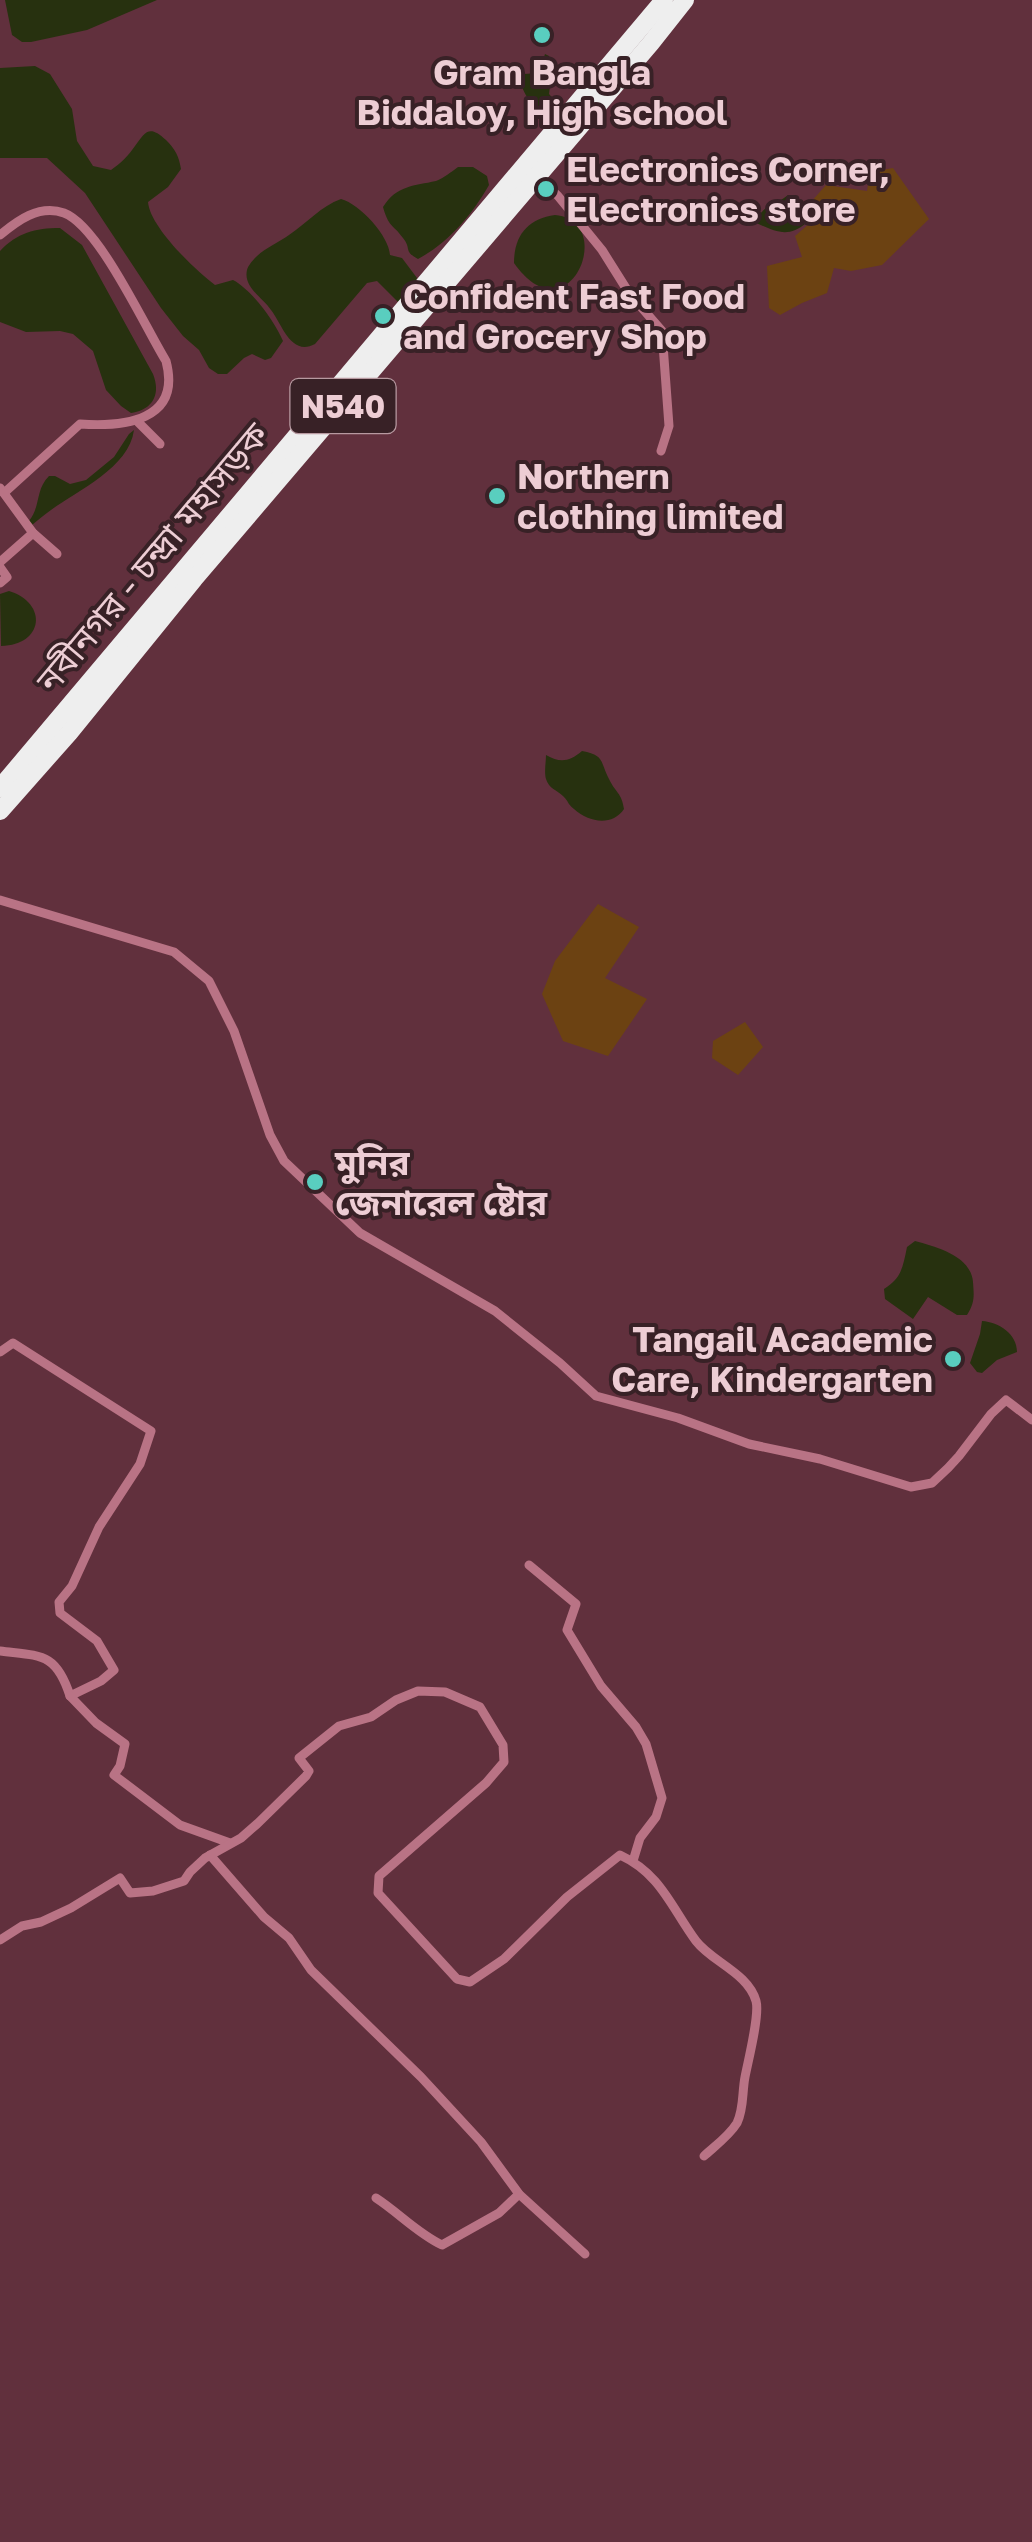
<svg xmlns="http://www.w3.org/2000/svg" width="1032" height="2542" font-family="'Golos Text','Noto Sans Bengali',sans-serif">
  <style>
    .park { fill: #6c4212 }
    .water { fill: #27310f }
    .lines { fill: none; stroke-linecap: round; stroke-linejoin: round }
    .street { stroke: #b97385; stroke-width: 9 }
    .highway { stroke: #eee; stroke-width: 18 }
    .poi-dot { fill: #59cebf; stroke: #382126; stroke-width: 4 }
    .labels { text-anchor: middle; dominant-baseline: central; stroke-width: 8; stroke-linejoin: round; paint-order: stroke }
    .shield { fill: #382126; stroke: #b799a0; stroke-width: 2.5 }
    .shield-label { font-size: 32px; font-weight: bold; fill: #edcdd4 }
    .poi-label { font-size: 35px; font-weight: bold; fill: #edcdd4; stroke: #382126; text-anchor: start }
    .street-label { font-size: 35px; fill: #edcdd4; stroke: #382126 }
  </style>
  <rect width="100%" height="100%" fill="#61303d"/>
  <g class="park">
    <polygon points="893,168 929,219 882,265 851,271 834,268 827,293 802,303 780,315 769,308 767,266 802,257 795,236 817,217 811,202 826,185 867,191 870,172"/>
    <polygon points="598,904 639,927 605,978 647,999 608,1056 563,1041 542,994 555,961"/>
    <polygon points="745,1022 763,1047 738,1075 712,1058 713,1041"/>
  </g>
  <g class="water">
    <polygon points="5,0 157,0 87,30 31,42 22,42 12,35"/>
    <path d="M545,54L549,56L552,64L564,67L576,84L569,86L560,80L550,86L549,94L558,104L556,109L550,113C533,108 522,95 520,77L524,74L539,73Z"/>
    <path d="M35,66L50,74L72,109L77,141L93,166L111,170C120,164 129,155 135,146C145,132 149,124 166,140C175,149 179,156 181,169L168,187L148,202C150,227 195,270 215,285L233,280C252,290 275,322 283,341L271,358L265,360L252,354L244,358L227,374H218L209,368L199,350L183,336L161,308L85,193L47,158H0V68Z"/>
    <path d="M458,167H473L487,176L489,185C472,215 448,243 418,259C403,251 412,249 403,238C392,223 389,228 383,207C397,185 414,186 436,181C444,178 451,172 458,167Z"/>
    <path d="M788,195C799,201 804,210 806,223C788,239 774,231 754,222C768,201 772,208 788,195Z"/>
    <path d="M341,199C360,204 389,236 390,255L402,258L417,278L415,284L398,302L377,281L367,283L315,344C291,357 282,324 271,310C263,298 243,287 247,270C248,266 252,261 256,257C265,248 278,243 289,235C307,223 321,206 341,199Z"/>
    <path d="M555,215C618,220 569,341 514,263C514,235 528,219 555,215Z"/>
    <path d="M60,228L82,245L153,374C161,394 153,410 131,413L121,406L106,390L93,351L73,334L60,331L26,332L0,322V251C17,233 35,228 60,228Z"/>
    <path d="M134,430C129,468 78,490 51,510C44,515 38,520 32,525L29,521C41,506 35,490 49,476H55L70,484L86,480L114,457L129,434Z"/>
    <path d="M9,591C48,603 44,645 1,646L0,594Z"/>
    <path d="M582,751C605,755 600,762 609,779C615,792 622,793 624,809C612,827 588,822 574,809C566,802 570,803 563,796C557,790 549,789 546,779C544,772 546,762 546,755C560,763 569,762 582,751Z"/>
    <path d="M915,1241C937,1247 971,1256 973,1282C974,1296 975,1302 967,1315H957L928,1297L913,1319L885,1299L884,1289C902,1278 903,1266 907,1247Z"/>
    <path d="M982,1321C999,1322 1017,1334 1017,1352L997,1360L982,1373L977,1372L970,1363L980,1334Z"/>
  </g>
  <g class="lines">
    <g class="street">
      <polyline points="537,176 558,196 602,250 629,293 662,331 669,426 661,451"/>
      <path d="M0,235C17,221 39,204 64,213C99,226 145,327 166,361C182,421 124,427 80,424L4,493"/>
      <polyline points="137,421 160,444"/>
      <polyline points="0,488 33,533 57,554"/>
      <polyline points="0,562 33,533"/>
      <polyline points="0,567 7,577 0,583"/>
      <polyline points="0,900 174,952 209,981 234,1031 270,1135 284,1161 360,1233 495,1311 560,1363 596,1396 678,1418 749,1444 820,1459 911,1487 932,1483 948,1468 959,1456 991,1414 1006,1400 1032,1420"/>
      <path d="M0,1352L13,1343L151,1431L140,1464L99,1527L72,1586L59,1602L60,1613L97,1641L114,1670L101,1681L70,1696C56,1652 40,1656 0,1651"/>
      <polyline points="529,1565 576,1604 567,1630 601,1686 636,1727 646,1744 662,1798 656,1817 640,1838 633,1861"/>
      <polyline points="70,1696 96,1723 125,1744 120,1766 114,1775 180,1825 230,1843"/>
      <polyline points="210,1855 264,1917 289,1938 311,1970 421,2077 481,2142 519,2194 585,2254"/>
      <path d="M0,1940L22,1926L41,1922L71,1908L120,1878L130,1893L153,1891L184,1881L190,1872L205,1858L241,1838L257,1824L306,1776L309,1771L299,1758L339,1726L371,1717L396,1700L418,1691L445,1692L480,1707L503,1745L504,1762L486,1783L379,1876L378,1893L457,1979L470,1982L504,1959L567,1897L620,1855C661,1874 671,1907 696,1941C712,1962 748,1973 756,2001C760,2015 748,2061 745,2077C742,2092 744,2109 737,2123C729,2136 715,2146 704,2156"/>
      <path d="M376,2198C399,2213 417,2233 442,2245L499,2213L519,2194"/>
    </g>
    <g class="highway">
      <polyline points="0,788 664,0"/>
      <polyline points="0,811 69,733 194,579 651,43 685,0"/>
    </g>
  </g>
  <g class="poi-dot">
    <circle cx="542" cy="35" r="10"/>
    <circle cx="546" cy="189" r="10"/>
    <circle cx="383" cy="316" r="10"/>
    <circle cx="497" cy="496" r="10"/>
    <circle cx="315" cy="1182" r="10"/>
    <circle cx="953" cy="1359" r="10"/>
  </g>
  <g class="labels">
    <rect class="shield" x="290.5" y="379" width="105" height="54" rx="8"/>
    <g class="shield-label">
      <text x="343" y="406">N540</text>
    </g>
    <g class="poi-label">
      <text x="542" y="72" text-anchor="middle">Gram Bangla<tspan x="542" dy="40">Biddaloy, High school</tspan></text>
      <text x="566" y="169">Electronics Corner,<tspan x="566" dy="40">Electronics store</tspan></text>
      <text x="403" y="296">Confident Fast Food<tspan x="403" dy="40">and Grocery Shop</tspan></text>
      <text x="517" y="476">Northern<tspan x="517" dy="40">clothing limited</tspan></text>
      <text x="335" y="1162">মুনির<tspan x="335" dy="40">জেনারেল ষ্টোর</tspan></text>
      <text x="933" y="1339" text-anchor="end">Tangail Academic<tspan x="933" dy="40">Care, Kindergarten</tspan></text>
    </g>
    <g class="street-label">
      <text transform="translate(152 557) rotate(-50)">নবীনগর - চন্দ্রা মহাসড়ক</text>
    </g>
  </g>
</svg>
